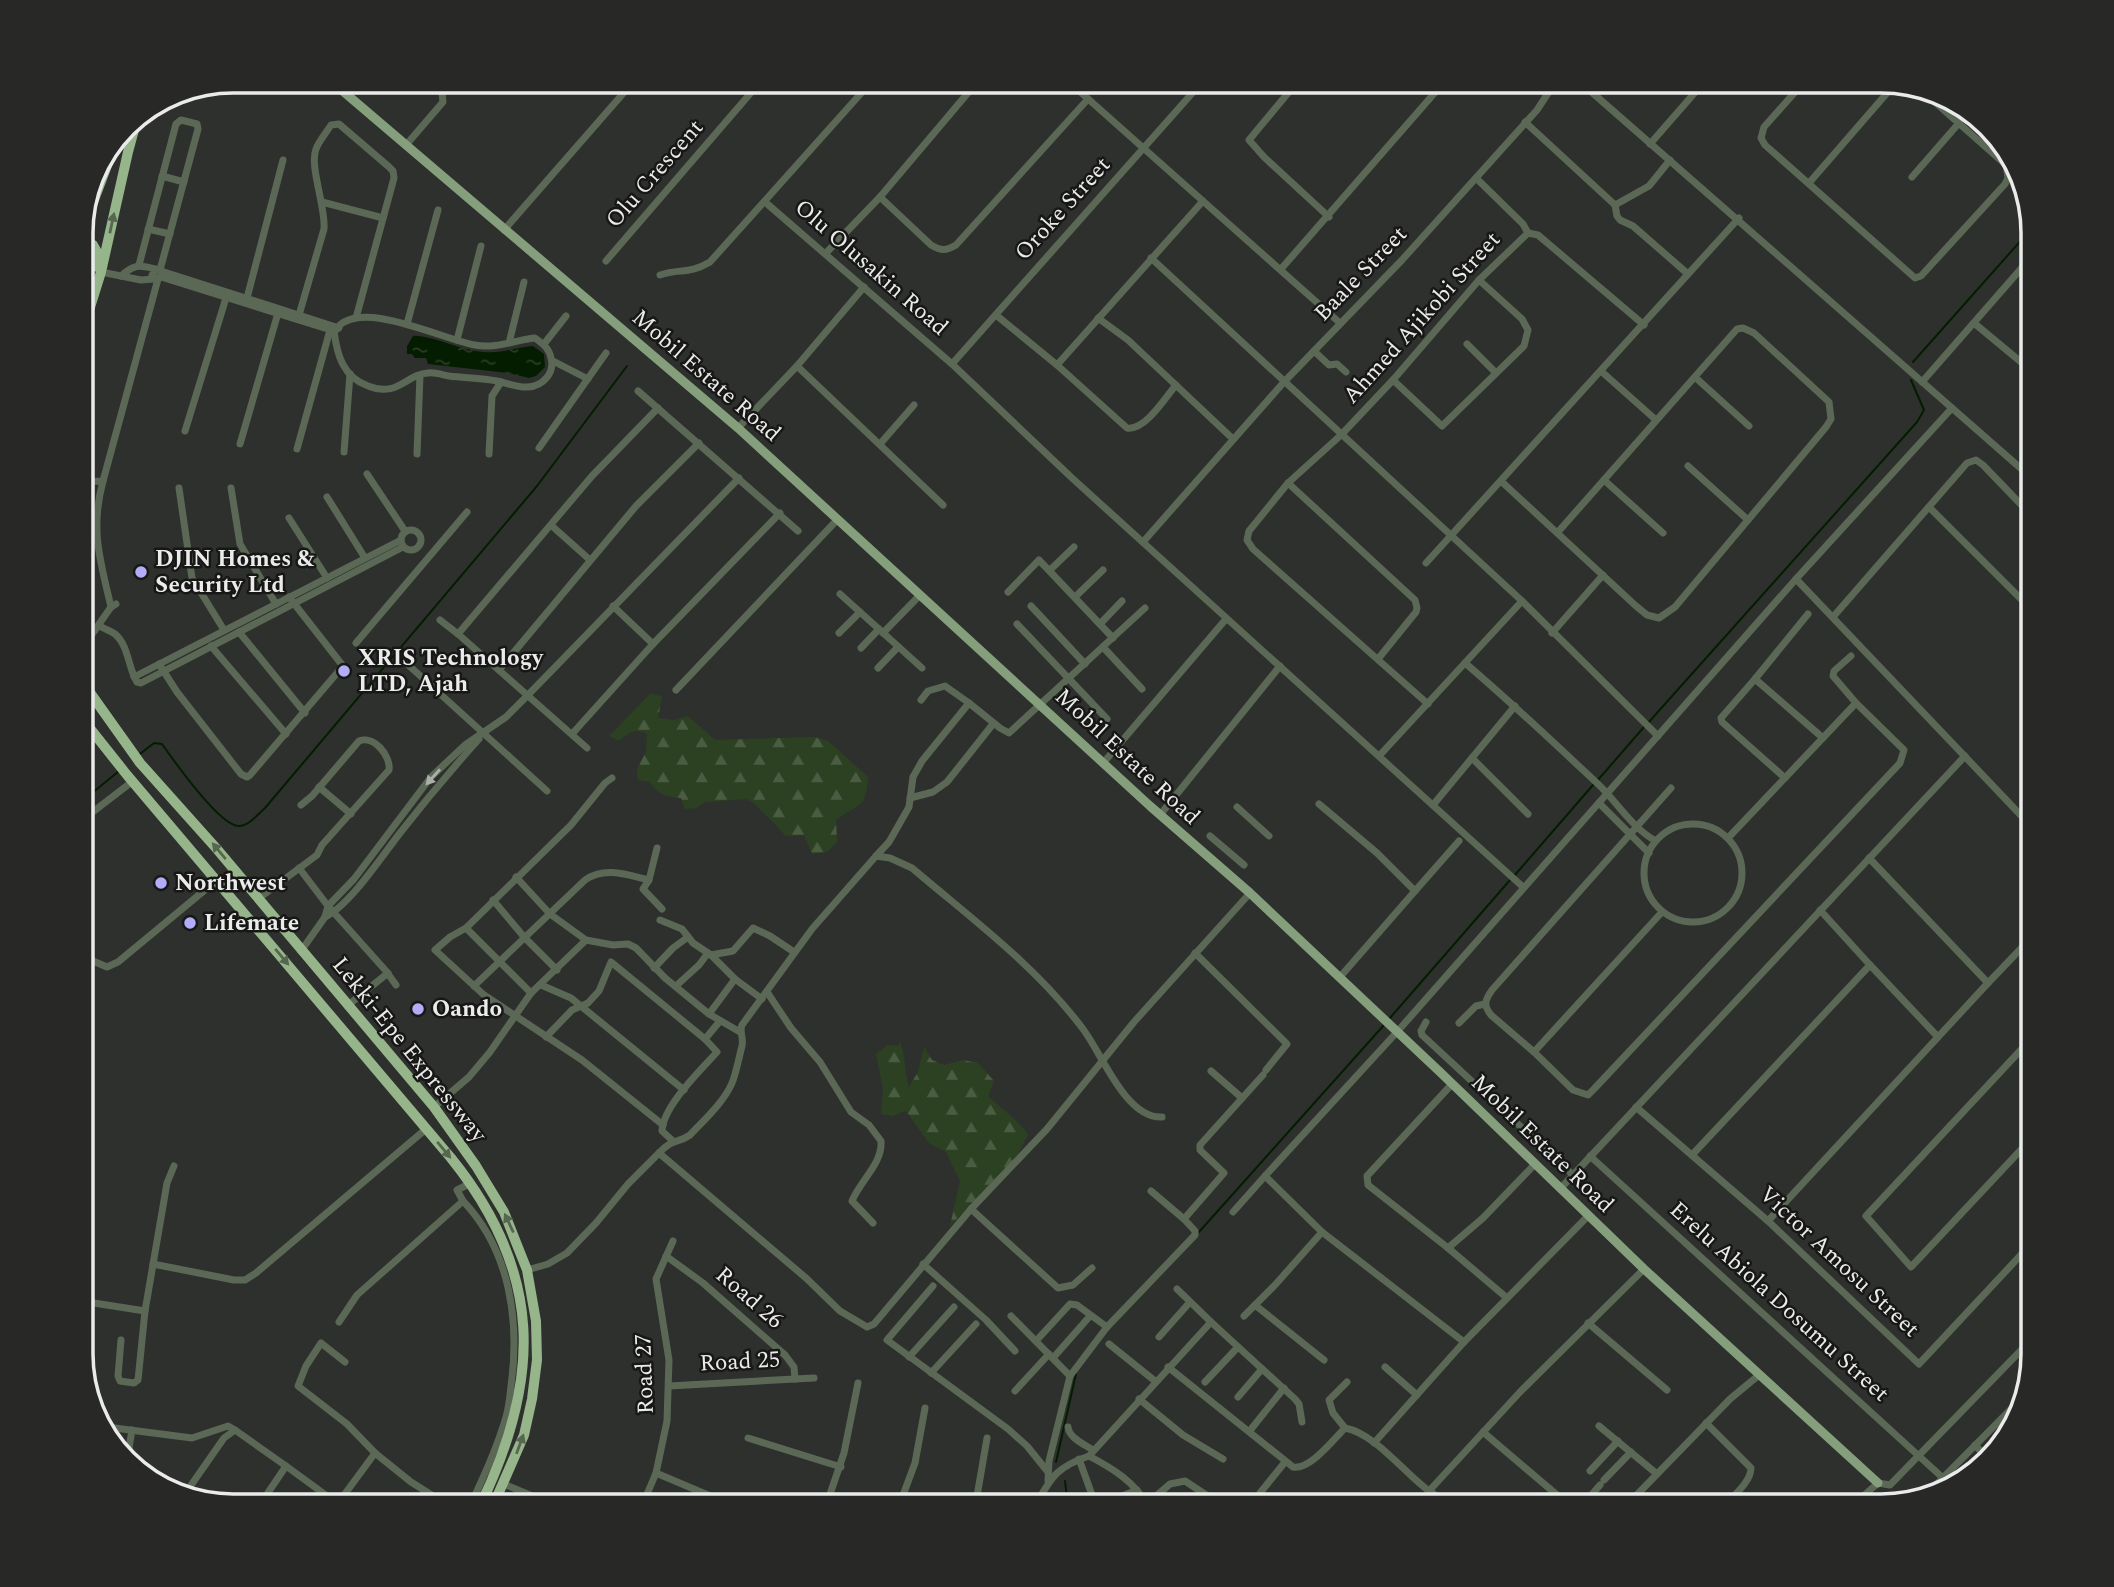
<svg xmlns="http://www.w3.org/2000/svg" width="2114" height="1587" font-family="Spectral,serif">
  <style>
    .forest { fill: url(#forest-firs) }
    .water { fill: url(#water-ripples) }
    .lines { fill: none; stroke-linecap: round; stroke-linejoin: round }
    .stream { stroke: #041d00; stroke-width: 2 }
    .minor { stroke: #5b6856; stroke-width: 7 }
    .major { stroke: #859f7c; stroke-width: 9 }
    .highway { stroke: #96b58a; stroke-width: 10 }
    .oneway { fill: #566650 }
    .oneway2 { fill: #aab0a7 }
    .poi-dot { fill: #b3adf9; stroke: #171816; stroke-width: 2.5 }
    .labels { text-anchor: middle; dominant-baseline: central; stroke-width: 5; stroke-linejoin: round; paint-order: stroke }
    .street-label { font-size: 23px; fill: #eaebea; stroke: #171816 }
    .poi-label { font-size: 23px; font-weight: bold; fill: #eaebea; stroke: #171816; text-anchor: start }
    .rim { fill: none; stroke: #eaebea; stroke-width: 3.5 }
  </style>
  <defs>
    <pattern id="forest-firs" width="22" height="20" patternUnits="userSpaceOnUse" patternTransform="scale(1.75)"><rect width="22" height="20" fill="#2b4122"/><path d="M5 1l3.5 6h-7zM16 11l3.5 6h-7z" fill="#4a5d42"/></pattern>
    <pattern id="water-ripples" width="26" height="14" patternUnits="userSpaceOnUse" patternTransform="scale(1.75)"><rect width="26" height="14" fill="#041d00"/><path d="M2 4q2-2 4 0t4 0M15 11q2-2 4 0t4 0" fill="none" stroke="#293e25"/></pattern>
  </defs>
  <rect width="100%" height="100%" fill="#2e302d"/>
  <g class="forest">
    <path d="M650,694L662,696L658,718L675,720L688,716L715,740L815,737L828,741L868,777C866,810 858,803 836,820L837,842L827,852L812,854L804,835L786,836L755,804L746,799L705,802L696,808L685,809L681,798C666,797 658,794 650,782L638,780L637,769L646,752L647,734C635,728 628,733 619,741L609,736Z"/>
    <path d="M900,1042C906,1057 904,1072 909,1087L918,1072L924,1047L932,1060L944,1065L963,1060L978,1063L994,1081L988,1096C998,1106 1023,1124 1028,1135L1016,1157L950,1226L960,1181L946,1152L929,1143L906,1111L892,1116L881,1114L883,1088L876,1054L888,1045L898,1046Z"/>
  </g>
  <path class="water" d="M413,336C428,334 463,351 483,352C503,354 515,347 533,346L544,354L545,367L536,376L529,378L508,373L428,364L426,358H415L412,354H407V346Z"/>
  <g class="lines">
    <g class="stream">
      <polyline points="1913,362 2032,228"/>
      <polyline points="1648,723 1917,422 1924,410 1911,380"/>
      <path d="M140,754L154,743L162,744C174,761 220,826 239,826C249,826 258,814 265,808L537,486L627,366"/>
      <polyline points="1597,781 1644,727"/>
      <polyline points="81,802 119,771"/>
      <polyline points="1514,876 1593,785"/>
      <polyline points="1390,1018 1510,880"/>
      <polyline points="1199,1232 1384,1025"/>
      <polyline points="1056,1462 1076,1374"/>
      <polyline points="1065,1481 1068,1506"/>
    </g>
    <g class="minor">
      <polyline points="1068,81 1340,323"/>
      <polyline points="1184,81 1195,90"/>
      <polyline points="1298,81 1249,140 1264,157 1329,217"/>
      <polyline points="1579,81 2033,479"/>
      <polyline points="1686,81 1697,90"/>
      <polyline points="1805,81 1764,127 1761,138 1765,145 1915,278 1921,276 2005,184 2008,178 2006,165 1929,97"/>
      <polyline points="1525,122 1615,205 1649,186 1670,160"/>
      <polyline points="1650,144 1705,81"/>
      <polyline points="406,145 443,102 442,93 430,81"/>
      <polyline points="162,176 184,182"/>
      <polyline points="1912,177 1959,123"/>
      <polyline points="1476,178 1523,224 1528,233"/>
      <polyline points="1809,183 1894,85"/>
      <path d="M880,197L931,245C941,251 946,251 956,245L1088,99"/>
      <polyline points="322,202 383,218"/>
      <polyline points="765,202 952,364 1072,478 1523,887"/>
      <polyline points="1615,205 1617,216 1620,220 1633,226 1688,274"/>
      <polyline points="148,229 170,234"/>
      <polyline points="504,230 634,81"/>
      <polyline points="826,253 880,197 978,81"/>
      <polyline points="1151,258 1522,601 1658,736"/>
      <polyline points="606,261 761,81"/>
      <polyline points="139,265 176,124 181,120 197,124 198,129 160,270"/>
      <polyline points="1281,269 1445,81"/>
      <polyline points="161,271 339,328 334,331 161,277"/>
      <polyline points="101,272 141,280 154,279"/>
      <path d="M660,275C680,268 688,275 710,262L872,81"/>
      <path d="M121,276C136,262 141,266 160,270L162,275L158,279L152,275L156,269"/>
      <polyline points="247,298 283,160"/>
      <path d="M299,315L324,229C326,207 309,166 316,149C319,141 326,133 331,125L339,124L388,166L393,171L394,178L356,318"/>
      <polyline points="996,315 1057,365 1203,201"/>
      <polyline points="1098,318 1128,340 1233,439"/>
      <polyline points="1974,323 2033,372"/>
      <polyline points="407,324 438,210"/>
      <path d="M334,331C337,355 343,377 368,386C398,398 406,374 428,373C435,372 443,375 449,376C465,378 481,378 497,381C507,383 518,388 528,387C543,386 555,373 551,358C549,348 543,344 535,338C515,340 496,349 475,345C444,340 363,299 338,327"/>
      <polyline points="457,340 481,246"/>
      <polyline points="509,343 524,282"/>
      <polyline points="544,344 566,316"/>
      <polyline points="1467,344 1495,372"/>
      <polyline points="1314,351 1329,365 1337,364 1346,372"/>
      <polyline points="553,361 588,379"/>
      <polyline points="952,364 1203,81"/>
      <path d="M1057,365L1127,428C1145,431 1165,398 1176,385"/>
      <polyline points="797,366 943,505"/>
      <polyline points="1601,371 1656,420"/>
      <polyline points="1696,378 1749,426"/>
      <polyline points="1393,380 1442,426 1524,346 1528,330 1522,319 1479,280"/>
      <polyline points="1922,382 2033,255"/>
      <polyline points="638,391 798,531"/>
      <polyline points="738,428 797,366 864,287"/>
      <polyline points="185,431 226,298"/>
      <polyline points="240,444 278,313"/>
      <polyline points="880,444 914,405"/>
      <polyline points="539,448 606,353"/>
      <polyline points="297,449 330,330"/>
      <polyline points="344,452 350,374"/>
      <polyline points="417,454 420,375"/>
      <polyline points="489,454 492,396 501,382"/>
      <polyline points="1688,466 1748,520"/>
      <polyline points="367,474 405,531"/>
      <polyline points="1604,480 1663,533"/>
      <path d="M103,481C90,529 100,560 111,607"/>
      <polyline points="1501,481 1636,606 1647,615 1659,618 1675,607 1826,427 1831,419 1829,402 1754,333 1743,328 1737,329 1558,532"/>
      <polyline points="81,482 103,481 158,279"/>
      <polyline points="1288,483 1415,600 1417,608 1416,612 1378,659"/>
      <polyline points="179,488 192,578 224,630"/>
      <polyline points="231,488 240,544 276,604"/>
      <polyline points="327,497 365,558"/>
      <polyline points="1929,507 2033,611"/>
      <polyline points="289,518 327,578"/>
      <polyline points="552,526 590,560"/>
      <circle cx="411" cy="540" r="10"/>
      <polyline points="1143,542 1284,382 1402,260 1537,110 1556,81"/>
      <polyline points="1426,563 1739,218"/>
      <polyline points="1050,570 1074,547"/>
      <polyline points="1796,579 2033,828"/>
      <polyline points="1008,592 1039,560 1113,638"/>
      <polyline points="840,594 922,668"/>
      <polyline points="1075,597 1103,570"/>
      <polyline points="613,606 653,644"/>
      <polyline points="1031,606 1085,664"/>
      <polyline points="1833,617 1967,463 1976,460 1983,465 2033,517"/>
      <polyline points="440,620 458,634 587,748"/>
      <polyline points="1017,624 1107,719"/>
      <polyline points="1100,624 1122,601"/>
      <path d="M100,626C104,629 111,631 115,634C129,646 128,668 137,682L141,683L403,547"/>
      <polyline points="81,631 95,630"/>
      <polyline points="239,632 305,713"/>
      <polyline points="839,633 860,612"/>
      <polyline points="883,633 920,595"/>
      <polyline points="1552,633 1603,575"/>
      <polyline points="458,634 592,476 658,408"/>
      <polyline points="356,643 467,512"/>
      <polyline points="211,646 286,734"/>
      <polyline points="1103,647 1142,689"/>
      <polyline points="861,648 879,629"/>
      <polyline points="405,662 547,791"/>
      <path d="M1465,663C1511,702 1554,743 1598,784C1617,802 1633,829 1656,841"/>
      <polyline points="159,664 177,692 241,774 247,777 250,775 343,666 289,597"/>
      <polyline points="878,668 898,647"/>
      <polyline points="499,670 636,506 699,443"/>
      <polyline points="134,677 401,540"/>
      <polyline points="1755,679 1808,614"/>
      <polyline points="85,682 81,650 111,607 116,604"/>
      <polyline points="676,690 837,520"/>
      <polyline points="921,700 928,691 945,686 969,703"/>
      <polyline points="1428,704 1253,549 1247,540 1249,531 1288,483 1341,435 1393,380 1479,280 1528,233 1538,235 1644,325"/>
      <polyline points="572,734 653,644 780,513"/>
      <polyline points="1380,755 1522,601"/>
      <polyline points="1472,758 1528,814"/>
      <polyline points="1104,762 1226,619"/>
      <polyline points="612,778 605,783 571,825 466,928 450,937 435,950 484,995 582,1060 663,1125"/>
      <polyline points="1785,778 1722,722 1721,718 1755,679 1823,738"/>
      <polyline points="319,787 351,814"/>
      <path d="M1671,788L1492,990C1485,1000 1483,1005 1491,1015L1534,1052L1573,1090L1588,1095L1594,1089L1900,763L1904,750L1856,703L1833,676L1834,671L1851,656"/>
      <polyline points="910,798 933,792 947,782 993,724"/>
      <polyline points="1599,803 1649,853"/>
      <polyline points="1319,804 1377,853 1415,891 1340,977"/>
      <polyline points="1433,805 1515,706"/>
      <polyline points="1237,807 1269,836"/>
      <polyline points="1160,815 1280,666"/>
      <polyline points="81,821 133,781"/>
      <circle cx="1693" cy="873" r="49"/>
      <polyline points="1210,836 1244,865"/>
      <polyline points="1728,838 1856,703"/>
      <polyline points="876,856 889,842 909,807 913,777 922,761 969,703 1000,728 1009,733 1145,608"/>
      <polyline points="1869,858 1988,983 2033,936"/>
      <polyline points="299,868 328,906 386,971 396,985"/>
      <polyline points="516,877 550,914 586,940"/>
      <polyline points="649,880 657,848"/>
      <polyline points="1415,891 1459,841"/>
      <path d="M258,899L317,855L322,845L389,770C391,756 374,735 359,741L312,796L301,805"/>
      <polyline points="493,900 525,938 557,970"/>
      <path d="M325,917C350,905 382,856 400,833C425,801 451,770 479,739"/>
      <polyline points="660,920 682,929 693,943 711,955 735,979 762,999"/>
      <polyline points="466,928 531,993"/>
      <polyline points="301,951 325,917 328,906 354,879 431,777 465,745 506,717 528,695 739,478"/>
      <polyline points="1195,953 1287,1044 1266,1070"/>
      <polyline points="711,955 733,951 753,928 770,936 794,952"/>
      <polyline points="1870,965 1938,1037"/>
      <polyline points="654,968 673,948 688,937"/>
      <polyline points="81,970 93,961 107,967 118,962 217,880"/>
      <polyline points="541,985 571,998 684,1090"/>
      <path d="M474,986L585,880C605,866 628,875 649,880L643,889L662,909"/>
      <polyline points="676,986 699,965 708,953"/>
      <path d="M767,992L791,1028L820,1062L851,1112L869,1125L881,1141C883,1163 860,1181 852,1201L873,1223"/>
      <polyline points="347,1006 388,973"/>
      <polyline points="709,1014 735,979"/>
      <polyline points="1426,1022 1421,1031 1422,1035 1573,1175"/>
      <polyline points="1459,1023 1476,1006 1485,1004"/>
      <polyline points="546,1037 572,1010 588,1003 599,991 611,962 705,1039"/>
      <polyline points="2033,1037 1866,1216 1911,1267 2033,1137"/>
      <polyline points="1534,1052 1662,912"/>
      <polyline points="1211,1071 1242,1098"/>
      <polyline points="1452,1084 1367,1176 1368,1185 1448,1248 1507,1298"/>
      <polyline points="434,1107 469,1077 490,1052 531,993 586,940 613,945 628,944 636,948 665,978 709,1014 740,1032"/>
      <polyline points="1636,1107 1768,1221 1919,1364 2033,1242"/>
      <path d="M673,1141L662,1131C663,1106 700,1071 717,1052L705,1039L720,1021"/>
      <path d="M659,1153C673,1138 677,1144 690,1135C704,1120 724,1102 732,1083C736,1074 739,1057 742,1046C744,1038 739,1032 742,1025L812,929L876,856L890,858L912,868C972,919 1036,966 1083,1029C1102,1054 1126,1119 1162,1117"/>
      <polyline points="1692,1155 1870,965 1820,910"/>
      <polyline points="1590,1156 1943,1478"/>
      <polyline points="1560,1189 1965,756"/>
      <polyline points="1151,1191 1184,1219"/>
      <path d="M463,1201C510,1250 520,1321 511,1386C510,1396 509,1407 506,1417C497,1448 483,1478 470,1506"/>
      <polyline points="1233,1212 1265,1176"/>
      <polyline points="1768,1221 1988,983"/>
      <polyline points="1448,1248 1483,1218 1535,1164"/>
      <polyline points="81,1254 83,1240"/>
      <polyline points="666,1256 703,1283 785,1355 794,1367 795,1379"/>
      <polyline points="153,1264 234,1280 245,1280 256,1273 426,1129"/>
      <polyline points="923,1264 986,1320 1015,1351"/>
      <polyline points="1092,1268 1073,1285 1058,1288 971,1209 1047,1129 1134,1022 1250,893"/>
      <polyline points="527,1270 548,1264 567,1253 596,1223 628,1184 659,1153 806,1278 840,1311 867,1327 874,1324 971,1209"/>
      <polyline points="933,1286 887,1340 1008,1429 1027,1446 1048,1472"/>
      <polyline points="81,1301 145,1311"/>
      <polyline points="1255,1305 1324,1360"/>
      <polyline points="1011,1316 1070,1376"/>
      <polyline points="1244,1316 1275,1285 1322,1232"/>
      <polyline points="339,1322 357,1295 463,1201 457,1190 471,1183"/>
      <polyline points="1211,1322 1295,1399 1299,1404 1302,1422"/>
      <polyline points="1588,1323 1667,1390"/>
      <polyline points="1107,1327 1195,1235 1195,1231 1184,1219 1224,1173 1200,1150 1200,1145 1263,1075"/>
      <polyline points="1159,1337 1190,1302"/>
      <polyline points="121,1340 118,1376 120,1381 134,1383 138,1380 145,1311 167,1183 174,1166"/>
      <polyline points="1036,1341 1070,1304 1077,1305 1107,1327 1070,1376 1049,1461 1048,1481"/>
      <polyline points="1464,1342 1322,1232 1265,1176 1397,1032 1796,579 1952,408"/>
      <polyline points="1109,1344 1155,1381"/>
      <polyline points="909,1357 954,1307"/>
      <polyline points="1053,1358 1090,1316"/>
      <polyline points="345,1362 321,1343 306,1366 298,1386 347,1424 375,1453"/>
      <path d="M1168,1367L1293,1467C1310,1470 1333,1440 1345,1428C1376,1434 1404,1473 1429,1491"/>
      <polyline points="1385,1367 1417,1395"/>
      <polyline points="931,1373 976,1324"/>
      <polyline points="1205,1382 1238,1347"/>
      <polyline points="669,1386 814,1378"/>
      <polyline points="1015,1391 1049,1354"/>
      <polyline points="1238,1397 1262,1369"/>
      <polyline points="1139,1399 1183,1435 1223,1459"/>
      <path d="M1706,1423L1751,1468C1751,1482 1733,1496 1724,1506"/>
      <polyline points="99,1426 192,1438 228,1426 235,1430"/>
      <polyline points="1599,1426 1657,1474"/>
      <path d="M1068,1427C1069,1438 1084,1444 1093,1450"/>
      <polyline points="1252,1428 1284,1388"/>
      <polyline points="1345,1428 1333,1413 1329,1400 1347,1382"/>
      <polyline points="1483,1432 1570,1506"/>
      <polyline points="748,1438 841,1467"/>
      <polyline points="1374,1443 1464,1342 1588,1216"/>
      <polyline points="1975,1445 1988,1459"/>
      <polyline points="1089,1456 1211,1322 1177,1289"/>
      <polyline points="1079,1459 1096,1506"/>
      <polyline points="127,1460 132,1430"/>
      <polyline points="1590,1471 1618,1441"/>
      <polyline points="656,1473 734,1506"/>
      <polyline points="1604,1480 1631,1452"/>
      <polyline points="504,1484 556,1506"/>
      <polyline points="187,1491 224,1438 235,1430 286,1466"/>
      <polyline points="1260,1493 1285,1462"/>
      <polyline points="1925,1496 2017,1403"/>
      <polyline points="903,1499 920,1506"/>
      <polyline points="1147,1504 1170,1484 1185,1481 1223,1506"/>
      <polyline points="259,1506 286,1466 338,1504"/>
      <polyline points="336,1506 375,1453 411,1482 449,1506"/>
      <polyline points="642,1506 656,1473 667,1421 669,1360 656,1279 673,1241"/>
      <polyline points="826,1506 844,1453 858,1383"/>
      <polyline points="899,1506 915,1463 925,1408"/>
      <polyline points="973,1506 976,1502 987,1438"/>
      <path d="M1035,1506C1051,1478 1056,1467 1089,1456C1112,1468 1135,1482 1148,1506"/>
      <polyline points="1097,1506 1137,1490"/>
      <polyline points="1453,1506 1429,1491 1520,1392 1644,1269"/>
      <polyline points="1582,1506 1600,1485"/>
      <polyline points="1626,1506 1730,1399 1759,1375"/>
      <polyline points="1852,1506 1878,1483 1890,1485 2033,1338"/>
    </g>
    <polyline class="major" points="331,81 738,428 1150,806 1250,893 1440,1072 1644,1269 1878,1483"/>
    <g class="highway">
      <polyline points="81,234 117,139"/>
      <polyline points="81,250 83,246 89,243 93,245 99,256 97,267"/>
      <polyline points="81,336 101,272 128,152 138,115"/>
      <polyline points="81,680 140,763 216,848 434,1107 476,1166 504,1212 527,1270 536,1321 537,1360 532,1399 524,1435 493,1506"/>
      <path d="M81,717L127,775L451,1158C543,1272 542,1378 480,1506"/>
    </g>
  </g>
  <defs><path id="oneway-solid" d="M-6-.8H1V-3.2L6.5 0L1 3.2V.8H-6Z" transform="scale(1.75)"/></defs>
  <g class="oneway">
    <use href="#oneway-solid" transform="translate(112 223) rotate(-78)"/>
    <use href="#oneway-solid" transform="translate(219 851) rotate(-130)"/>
    <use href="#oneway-solid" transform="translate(282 957) rotate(50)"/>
    <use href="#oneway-solid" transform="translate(444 1150) rotate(50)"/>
    <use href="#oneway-solid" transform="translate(509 1223) rotate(-115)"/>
    <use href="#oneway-solid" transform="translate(520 1444) rotate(-70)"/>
  </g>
  <use class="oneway2" href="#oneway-solid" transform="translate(433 777) rotate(132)"/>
  <g class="poi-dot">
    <circle cx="141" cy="572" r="7"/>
    <circle cx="344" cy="671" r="7"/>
    <circle cx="161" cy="883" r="7"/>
    <circle cx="190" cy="923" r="7"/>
    <circle cx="418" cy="1009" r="7"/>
  </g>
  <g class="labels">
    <g class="street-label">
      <text transform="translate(655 174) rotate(-49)">Olu Crescent</text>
      <text transform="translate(1063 209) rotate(-48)">Oroke Street</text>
      <text transform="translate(871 268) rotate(41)">Olu Olusakin Road</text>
      <text transform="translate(1361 274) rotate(-46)">Baale Street</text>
      <text transform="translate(1422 318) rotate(-48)">Ahmed Ajikobi Street</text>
      <text transform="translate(706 376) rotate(41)">Mobil Estate Road</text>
      <text transform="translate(1127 757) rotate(43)">Mobil Estate Road</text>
      <text transform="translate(409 1050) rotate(51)">Lekki-Epe Expressway</text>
      <text transform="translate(1542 1144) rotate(44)">Mobil Estate Road</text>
      <text transform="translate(1839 1262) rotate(43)">Victor Amosu Street</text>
      <text transform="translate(749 1298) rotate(41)">Road 26</text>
      <text transform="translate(1779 1302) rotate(42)">Erelu Abiola Dosumu Street</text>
      <text transform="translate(740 1362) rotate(-3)">Road 25</text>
      <text transform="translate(645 1374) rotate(-92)">Road 27</text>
    </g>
    <g class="poi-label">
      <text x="155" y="559">DJIN Homes &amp;<tspan x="155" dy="26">Security Ltd</tspan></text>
      <text x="358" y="658">XRIS Technology<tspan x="358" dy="26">LTD, Ajah</tspan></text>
      <text x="175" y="883">Northwest</text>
      <text x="204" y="923">Lifemate</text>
      <text x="432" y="1009">Oando</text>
    </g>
  </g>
  <path d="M0 0H2114V1587H0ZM233 93H1881A140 140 0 0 1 2021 233V1354A140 140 0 0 1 1881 1494H233A140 140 0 0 1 93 1354V233A140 140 0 0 1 233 93Z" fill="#282927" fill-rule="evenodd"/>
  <path class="rim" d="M233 93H1881A140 140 0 0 1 2021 233V1354A140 140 0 0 1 1881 1494H233A140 140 0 0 1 93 1354V233A140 140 0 0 1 233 93Z"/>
</svg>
